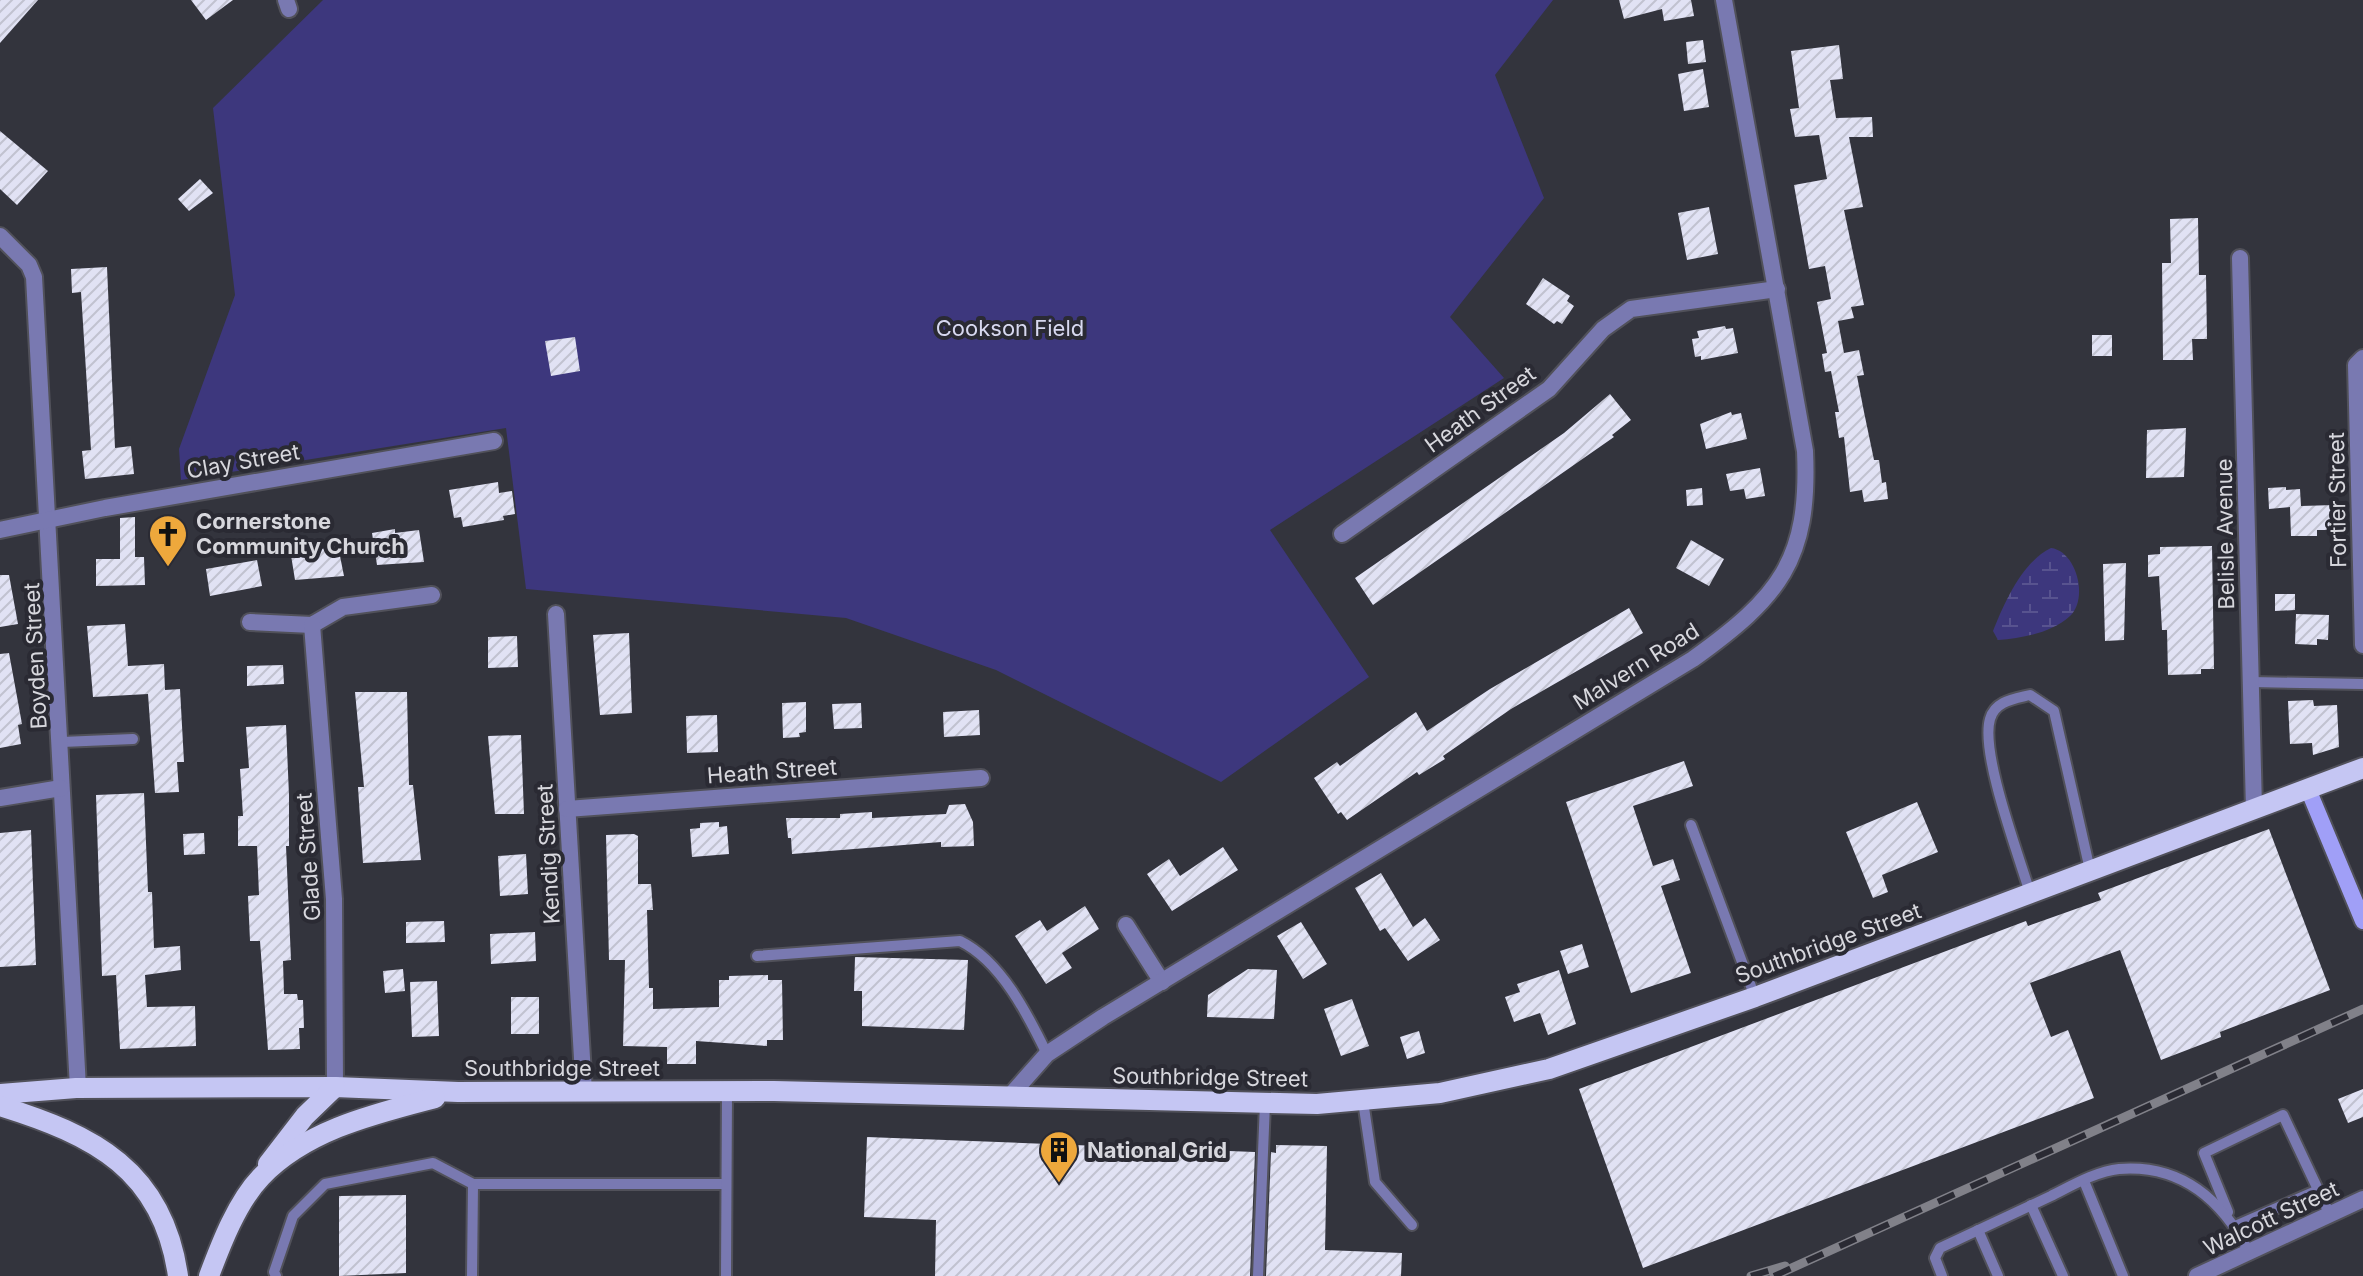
<svg xmlns="http://www.w3.org/2000/svg" width="2363" height="1276" font-family="Inter,sans-serif">
  <style>
    .green { fill: #3d377d }
    .wetland { fill: url(#wetland-marsh) }
    .building { fill: url(#building-hatch) }
    .lines { fill: none; stroke-linecap: round; stroke-linejoin: round }
    .service-casing { stroke: #51515a; stroke-width: 14 }
    .minor-casing { stroke: #51515a; stroke-width: 20 }
    .secondary-casing { stroke: #51515a; stroke-width: 20 }
    .primary-casing { stroke: #51515a; stroke-width: 24 }
    .service { stroke: #7979b1; stroke-width: 10 }
    .minor { stroke: #7979b1; stroke-width: 16 }
    .secondary { stroke: #a09ff7; stroke-width: 16 }
    .primary { stroke: #c5c6f3; stroke-width: 20 }
    .rail-casing { stroke: #818189; stroke-width: 9 }
    .rail { stroke: #2a2a33; stroke-width: 6; stroke-dasharray: 18; stroke-linecap: butt }
    .labels { text-anchor: middle; dominant-baseline: central; stroke-width: 8; stroke-linejoin: round; paint-order: stroke }
    .park-label { font-size: 22px; fill: #d7d8ef; stroke: #2a2a33 }
    .street-label { font-size: 22px; fill: #d7d7dd; stroke: #2a2a33 }
    .poi-label { font-size: 22px; font-weight: bold; fill: #d7d7dd; stroke: #2a2a33; text-anchor: start }
  </style>
  <defs>
    <pattern id="wetland-marsh" width="20" height="14" patternUnits="userSpaceOnUse" patternTransform="scale(2)"><rect width="20" height="14" fill="#3d377d"/><path d="M1 5h8M5 5V1M11 12h8M15 12V8" fill="none" stroke="#58538f"/></pattern>
    <pattern id="building-hatch" width="6" height="6" patternUnits="userSpaceOnUse" patternTransform="scale(2)"><rect width="6" height="6" fill="#e1e2f4"/><path d="M-1 1l2-2M0 6l6-6M5 7l2-2" fill="none" stroke="#c1c2d0"/></pattern>
  </defs>
  <rect width="100%" height="100%" fill="#33343d"/>
  <polygon class="green" points="323,0 1553,0 1495,75 1544,198 1450,317 1504,378 1270,530 1369,677 1221,782 996,670 846,618 526,589 506,428 181,480 179,449 235,295 213,108"/>
  <path class="wetland" d="M2051,548C2076,551 2089,598 2070,616C2051,633 2023,638 1998,640L1993,631C2004,603 2022,562 2051,548Z"/>
  <g class="building">
    <polygon points="0,0 38,0 0,43"/>
    <polygon points="191,0 233,0 206,20"/>
    <polygon points="1619,0 1691,0 1694,16 1664,21 1662,9 1624,19"/>
    <polygon points="1703,40 1706,62 1688,64 1686,42"/>
    <polygon points="1839,45 1843,79 1830,80 1836,118 1872,117 1873,137 1849,137 1863,207 1844,210 1864,305 1851,307 1854,318 1838,321 1844,353 1859,350 1864,375 1857,376 1864,412 1874,460 1879,460 1882,483 1886,482 1888,499 1864,502 1862,490 1850,492 1844,437 1839,438 1835,412 1839,412 1831,371 1825,372 1822,354 1827,353 1817,302 1831,299 1825,266 1809,269 1794,185 1827,179 1819,135 1795,137 1790,109 1799,108 1791,51"/>
    <polygon points="1703,69 1709,107 1684,111 1678,74"/>
    <polygon points="0,131 48,171 17,205 0,189"/>
    <polygon points="200,179 213,193 189,211 178,199"/>
    <polygon points="1709,207 1718,254 1687,260 1678,213"/>
    <polygon points="2198,218 2199,275 2206,275 2207,339 2192,339 2193,360 2163,360 2162,263 2171,263 2170,219"/>
    <polygon points="107,267 115,448 131,446 134,474 85,479 82,451 91,450 81,292 72,293 71,269"/>
    <polygon points="1543,278 1570,296 1567,301 1574,306 1562,324 1557,321 1554,324 1526,304"/>
    <polygon points="1725,326 1726,329 1733,328 1738,353 1701,360 1701,356 1695,357 1692,339 1699,338 1697,331"/>
    <rect x="2092" y="335" width="20" height="21"/>
    <polygon points="575,337 580,371 551,376 545,341"/>
    <polygon points="1610,394 1631,420 1612,435 1614,437 1373,605 1355,578 1564,433"/>
    <polygon points="1731,412 1732,415 1741,413 1747,439 1706,449 1700,424"/>
    <polygon points="2186,428 2184,477 2146,478 2147,430"/>
    <polygon points="1760,468 1765,496 1746,499 1744,489 1730,491 1726,474"/>
    <polygon points="498,482 499,493 512,491 515,514 503,516 504,520 463,527 461,517 454,518 449,490"/>
    <polygon points="2286,487 2286,490 2300,489 2301,506 2334,505 2334,530 2317,530 2317,536 2291,536 2290,507 2269,509 2268,488"/>
    <polygon points="1702,488 1703,505 1687,506 1686,490"/>
    <polygon points="135,517 135,557 144,557 145,585 96,586 96,559 120,559 120,518"/>
    <polygon points="395,529 395,533 419,530 424,562 377,565 372,533"/>
    <polygon points="1691,540 1724,559 1709,586 1676,568"/>
    <polygon points="315,544 316,550 338,546 344,576 295,580 290,549"/>
    <polygon points="2212,546 2214,669 2201,669 2201,674 2168,675 2167,630 2162,630 2159,576 2148,577 2148,555 2160,554 2160,547"/>
    <polygon points="257,560 262,586 210,596 206,569"/>
    <polygon points="2126,563 2124,640 2105,641 2103,564"/>
    <polygon points="0,575 9,575 18,624 0,627"/>
    <polygon points="2275,594 2295,594 2295,610 2275,611"/>
    <polygon points="1629,608 1643,633 1511,709 1443,756 1445,759 1419,775 1417,772 1347,820 1341,812 1338,814 1314,778 1337,762 1340,766 1416,712 1427,731 1490,689"/>
    <polygon points="2296,614 2329,615 2328,640 2317,639 2317,645 2295,644"/>
    <polygon points="125,624 128,666 164,664 165,690 180,689 184,762 177,762 179,792 155,793 148,694 93,697 87,626"/>
    <polygon points="629,633 632,713 600,715 593,635"/>
    <polygon points="517,636 518,667 488,668 488,637"/>
    <polygon points="9,653 22,724 18,725 21,744 0,748 0,654"/>
    <polygon points="283,665 284,684 247,686 247,666"/>
    <polygon points="355,692 407,692 409,785 413,785 421,860 363,863 358,787 364,787"/>
    <polygon points="2313,700 2314,706 2337,705 2339,747 2313,755 2312,743 2290,744 2288,701"/>
    <polygon points="806,702 806,732 799,733 800,737 783,738 782,703"/>
    <polygon points="861,703 862,728 834,729 832,704"/>
    <polygon points="979,710 980,735 944,737 943,712"/>
    <polygon points="717,715 718,752 687,753 686,716"/>
    <polygon points="286,725 289,795 289,846 286,846 291,960 283,961 284,994 297,994 298,1000 303,1000 304,1028 299,1028 300,1049 268,1050 260,941 250,941 248,896 259,895 257,846 238,846 238,816 243,816 240,769 249,768 246,727"/>
    <polygon points="521,735 524,814 495,814 488,736"/>
    <polygon points="1684,761 1693,786 1633,806 1653,866 1673,859 1680,880 1661,886 1691,973 1631,993 1566,802"/>
    <polygon points="144,793 148,892 152,892 154,948 180,946 181,970 145,975 147,1007 195,1006 196,1046 120,1049 116,975 102,976 96,795"/>
    <polygon points="1917,802 1938,852 1882,875 1888,892 1873,898 1846,832"/>
    <polygon points="965,804 973,822 974,846 941,847 941,842 792,854 791,838 788,838 786,818 840,818 840,814 872,812 872,818 946,814 949,805"/>
    <polygon points="719,822 719,827 727,826 729,854 692,857 690,829 700,828 700,823"/>
    <polygon points="2269,829 2330,990 2220,1032 2221,1037 2161,1060 2120,950 2030,983 2051,1037 2068,1030 2094,1098 1643,1268 1579,1089 2026,921 2028,926 2101,900 2098,893"/>
    <polygon points="31,830 36,965 0,967 0,833"/>
    <polygon points="204,833 205,854 184,855 183,834"/>
    <polygon points="634,834 638,836 638,884 651,884 653,910 647,910 649,988 653,988 653,1009 719,1007 719,980 729,980 729,976 768,975 768,980 782,980 783,1040 767,1040 767,1046 696,1041 696,1064 667,1064 667,1047 623,1046 625,960 609,960 606,835"/>
    <polygon points="1223,847 1238,870 1172,911 1147,874 1169,859 1180,876"/>
    <polygon points="526,854 528,894 500,896 498,856"/>
    <polygon points="1381,873 1413,927 1425,918 1440,940 1408,961 1385,928 1380,931 1355,888"/>
    <polygon points="1085,906 1099,929 1062,953 1072,968 1046,984 1015,936 1040,920 1047,931"/>
    <polygon points="444,921 445,942 406,943 406,922"/>
    <polygon points="1301,922 1327,964 1303,979 1277,936"/>
    <polygon points="535,932 536,961 491,964 490,934"/>
    <polygon points="1582,944 1589,967 1568,974 1560,951"/>
    <polygon points="855,957 968,960 964,1030 862,1026 862,991 854,991"/>
    <polygon points="403,969 405,991 385,993 383,971"/>
    <polygon points="1248,969 1277,970 1274,1019 1207,1017 1208,995"/>
    <polygon points="1559,970 1576,1024 1548,1035 1540,1013 1514,1022 1505,997 1520,992 1517,984"/>
    <polygon points="437,981 439,1036 412,1037 410,982"/>
    <rect x="511" y="997" width="28" height="37"/>
    <polygon points="1352,999 1369,1046 1341,1056 1324,1009"/>
    <polygon points="1419,1031 1425,1053 1407,1059 1400,1037"/>
    <polygon points="2363,1089 2363,1117 2348,1123 2338,1099"/>
    <polygon points="867,1137 1255,1152 1250,1276 935,1276 936,1220 864,1217"/>
    <polygon points="1276,1145 1327,1146 1325,1250 1402,1253 1401,1276 1266,1276 1271,1152 1276,1153"/>
    <polygon points="406,1195 406,1273 339,1276 339,1196"/>
  </g>
  <g class="lines">
    <g class="service-casing">
      <g id="service">
        <polyline points="2251,682 2363,684"/>
        <polyline points="62,742 133,739"/>
        <polyline points="1691,825 1755,997"/>
        <path d="M2030,893C2019,856 1980,753 1990,719C1995,701 2014,699 2030,695L2054,711L2090,870"/>
        <path d="M757,956L960,941C1001,961 1028,1015 1047,1054"/>
        <polyline points="1363,1101 1375,1182 1412,1225"/>
        <polyline points="2084,1181 2123,1276"/>
        <polyline points="2031,1205 2063,1276"/>
        <polyline points="2228,1212 2204,1153 2283,1115 2330,1215"/>
        <polyline points="2235,1226 2318,1190"/>
        <polyline points="1978,1230 1998,1276"/>
        <polyline points="276,1276 274,1272 293,1216 325,1184 433,1163 473,1184"/>
        <polyline points="472,1276 473,1184 725,1184"/>
        <polyline points="726,1276 727,1091"/>
        <polyline points="1258,1276 1265,1103"/>
        <path d="M1942,1276L1935,1258L1940,1248C1977,1231 2014,1213 2051,1196C2071,1186 2097,1171 2119,1169C2182,1164 2222,1200 2249,1252"/>
      </g>
    </g>
    <g class="minor-casing">
      <g id="minor">
        <polyline points="286,0 289,9"/>
        <polyline points="0,236 29,265 34,277 78,1088"/>
        <polyline points="2240,258 2254,809"/>
        <polyline points="2363,358 2356,365 2363,645"/>
        <polyline points="0,530 105,508 494,441"/>
        <polyline points="1342,534 1549,389 1603,329 1631,309 1777,289"/>
        <polyline points="556,614 584,1092"/>
        <polyline points="250,622 312,625 343,607 432,595"/>
        <polyline points="312,625 334,899 335,1087"/>
        <polyline points="0,798 61,788"/>
        <polyline points="567,809 981,778"/>
        <polyline points="1126,925 1162,982"/>
        <path d="M1009,1097L1047,1054L1103,1017L1693,659C1779,597 1810,561 1805,451L1724,0"/>
        <polyline points="2197,1276 2363,1199"/>
      </g>
    </g>
    <g class="secondary-casing">
      <polyline id="secondary" points="2308,789 2363,921"/>
    </g>
    <g class="primary-casing">
      <g id="primary">
        <polyline points="0,1094 76,1088 335,1087 458,1092 774,1091 1317,1104 1440,1093 1549,1069 1755,997 2363,768"/>
        <path d="M0,1106C94,1135 163,1170 178,1276"/>
        <polyline points="268,1164 305,1116 335,1087"/>
        <path d="M209,1276C221,1244 237,1202 261,1177C306,1130 374,1114 435,1098"/>
      </g>
    </g>
    <use href="#service" class="service"/>
    <use href="#minor" class="minor"/>
    <use href="#secondary" class="secondary"/>
    <use href="#primary" class="primary"/>
    <g class="rail-casing">
      <g id="rail">
        <polyline points="1751,1276 1785,1266"/>
        <polyline points="1774,1276 2363,1009"/>
      </g>
    </g>
    <use href="#rail" class="rail"/>
  </g>
  <defs>
    <g id="church-pin" transform="scale(2)"><path d="M0 17L-7.5 6A9.5 9.5 0 1 1 7.5 6Z" fill="#eea83c" stroke="#2a2a33"/><path d="M-1.2-6h2.4v3.5h3.3v2.4h-3.3V6h-2.4V-.1h-3.3v-2.4h3.3Z" fill="#111"/></g>
    <g id="building-pin" transform="scale(2)"><path d="M0 17L-7.5 6A9.5 9.5 0 1 1 7.5 6Z" fill="#eea83c" stroke="#2a2a33"/><path d="M-4-6H4V6H1V3H-1V6H-4ZM-2.5-4.3h1.7v1.8h-1.7ZM.8-4.3h1.7v1.8H.8ZM-2.5-1h1.7V.8h-1.7ZM.8-1h1.7V.8H.8Z" fill="#111"/></g>
  </defs>
  <g fill-rule="evenodd">
    <use href="#church-pin" x="168" y="534"/>
    <use href="#building-pin" x="1059" y="1150"/>
  </g>
  <g class="labels">
    <g class="park-label">
      <text x="1010" y="328">Cookson Field</text>
    </g>
    <g class="street-label">
      <text transform="translate(1480 409) rotate(-36)">Heath Street</text>
      <text transform="translate(243 461) rotate(-10)">Clay Street</text>
      <text transform="translate(2337 500) rotate(-91)">Fortier Street</text>
      <text transform="translate(2225 534) rotate(-91)">Belisle Avenue</text>
      <text transform="translate(35 656) rotate(-93)">Boyden Street</text>
      <text transform="translate(1636 666) rotate(-32)">Malvern Road</text>
      <text transform="translate(772 771) rotate(-4)">Heath Street</text>
      <text transform="translate(548 854) rotate(-93)">Kendig Street</text>
      <text transform="translate(308 857) rotate(-94)">Glade Street</text>
      <text transform="translate(1828 943) rotate(-20)">Southbridge Street</text>
      <text x="562" y="1068">Southbridge Street</text>
      <text transform="translate(1210 1077) rotate(1)">Southbridge Street</text>
      <text transform="translate(2271 1218) rotate(-25)">Walcott Street</text>
    </g>
    <g class="poi-label">
      <text x="196" y="521">Cornerstone<tspan x="196" dy="25">Community Church</tspan></text>
      <text x="1087" y="1150">National Grid</text>
    </g>
  </g>
</svg>
